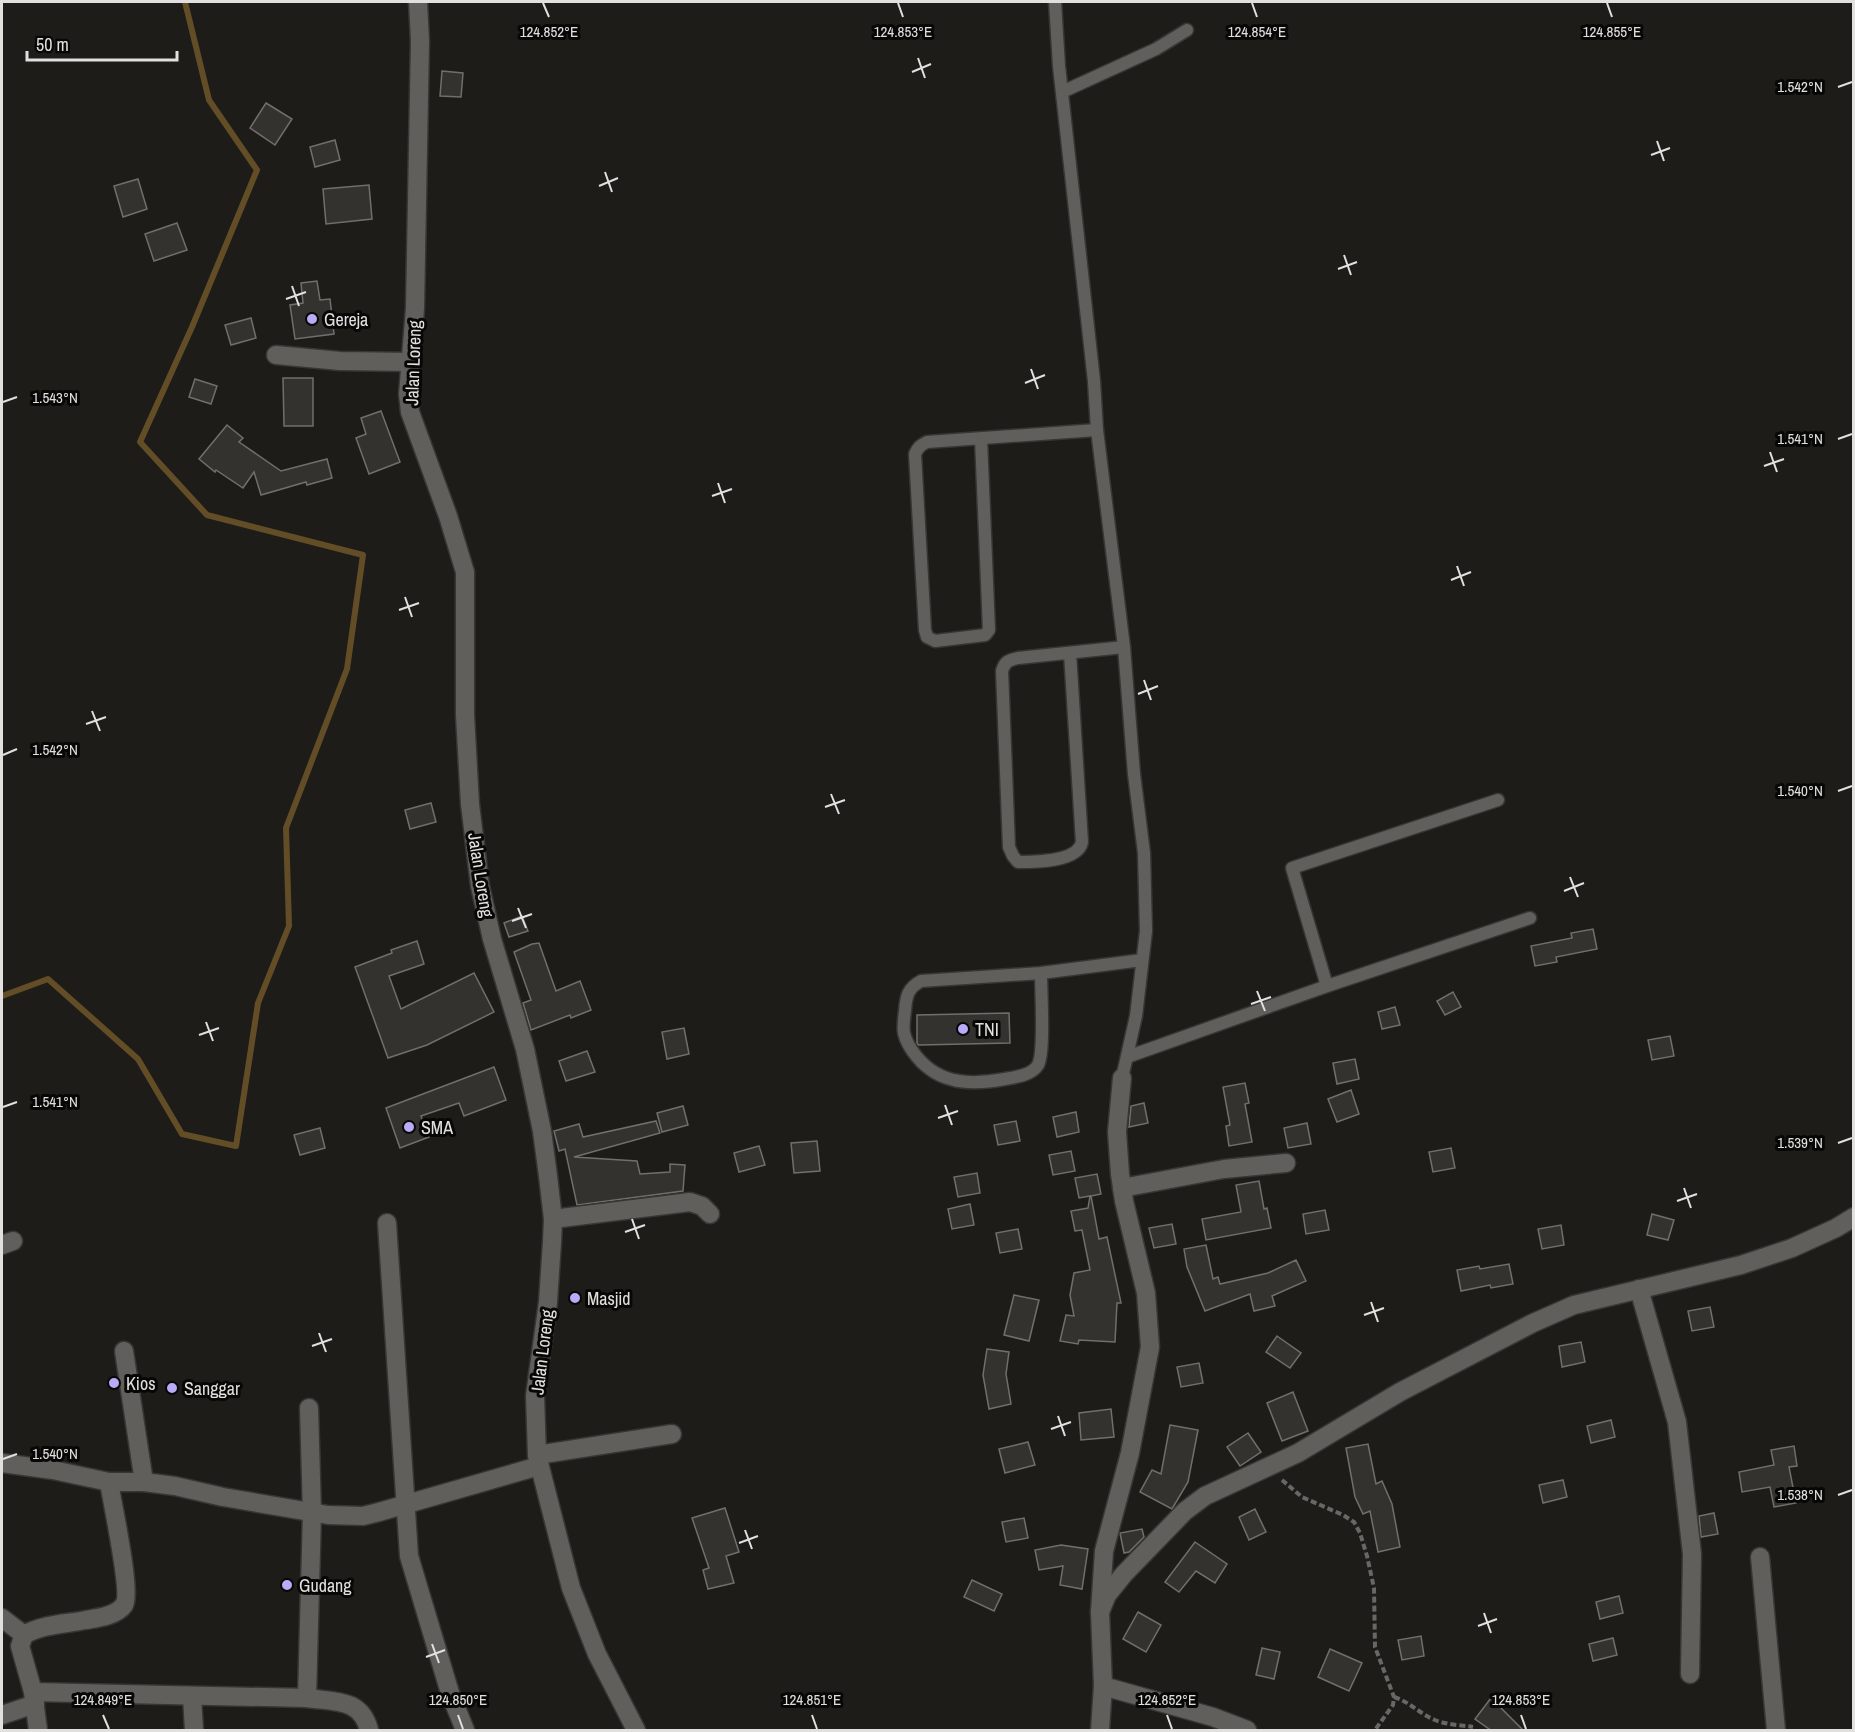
<svg xmlns="http://www.w3.org/2000/svg" width="1855" height="1732" font-family="'Archivo Narrow',sans-serif">
  <style>
    .lines { fill: none; stroke-linecap: round; stroke-linejoin: round }
    .stream { stroke: #624d26; stroke-width: 6 }
    .building { fill: #34322f; stroke: #716f6b; stroke-width: 1.5 }
    .lane-casing { stroke: #383635; stroke-width: 15 }
    .street-casing { stroke: #383635; stroke-width: 21 }
    .secondary-casing { stroke: #383635; stroke-width: 21 }
    .path { stroke: #686765; stroke-width: 4; stroke-dasharray: 6 3; stroke-linecap: butt }
    .lane { stroke: #615f5c; stroke-width: 12 }
    .street { stroke: #615f5c; stroke-width: 18 }
    .secondary { stroke: #615f5c; stroke-width: 18 }
    .ticks { fill: none; stroke: #e1e0de; stroke-width: 2 }
    .poi-dot { fill: #b8abf7; stroke: #070706; stroke-width: 2 }
    .labels { text-anchor: middle; dominant-baseline: central; stroke-width: 6; stroke-linejoin: round; paint-order: stroke }
    .poi-label { font-size: 18px; fill: #e1e0de; stroke: #070706; text-anchor: start }
    .street-label { font-size: 18px; fill: #e1e0de; stroke: #070706 }
    .ticks-label { font-size: 15px; text-anchor: middle; fill: #e1e0de; stroke: #070706; stroke-width: 6; stroke-linejoin: round; paint-order: stroke }
  </style>
  <rect width="100%" height="100%" fill="#1d1c19"/>
  <g class="lines">
    <polyline class="stream" points="2,996 48,979 138,1059 182,1134 236,1146 258,1003 289,926 286,828 347,669 363,555 207,515 140,442 192,327 257,170 209,100 185,2"/>
  </g>
  <g class="building">
    <polygon points="442,71 463,73 461,97 440,96"/>
    <polygon points="266,103 292,119 275,145 250,128"/>
    <polygon points="335,140 340,160 315,167 310,147"/>
    <polygon points="138,179 147,209 123,217 114,186"/>
    <polygon points="369,185 372,219 326,224 323,189"/>
    <polygon points="177,223 187,250 154,261 145,234"/>
    <polygon points="317,281 320,300 330,299 334,334 295,339 290,305 303,303 301,283"/>
    <polygon points="251,318 256,338 231,345 225,325"/>
    <polygon points="283,378 313,378 313,426 284,426"/>
    <polygon points="195,379 217,386 211,404 189,397"/>
    <polygon points="381,411 400,462 369,474 356,438 366,434 361,418"/>
    <polygon points="227,425 243,438 239,442 281,471 327,459 332,478 307,485 306,482 261,495 254,472 243,488 216,470 215,472 199,459"/>
    <polygon points="431,803 436,822 410,829 405,810"/>
    <polygon points="522,916 528,931 509,937 504,923"/>
    <polygon points="1593,929 1597,949 1556,957 1557,962 1535,966 1531,946 1572,938 1571,933"/>
    <polygon points="417,941 424,964 389,976 401,1009 474,973 494,1012 427,1045 388,1058 355,967 392,953 391,950"/>
    <polygon points="539,943 556,991 580,981 591,1010 571,1018 570,1015 531,1030 523,1003 531,1000 514,952 532,944"/>
    <polygon points="1453,992 1461,1007 1445,1015 1437,1001"/>
    <polygon points="1395,1007 1400,1025 1382,1029 1378,1012"/>
    <polygon points="1009,1013 1010,1043 919,1045 917,1044 917,1015"/>
    <polygon points="684,1028 689,1054 667,1059 662,1032"/>
    <polygon points="1670,1036 1674,1056 1652,1060 1648,1040"/>
    <polygon points="587,1051 595,1072 566,1081 559,1061"/>
    <polygon points="1355,1059 1359,1079 1337,1084 1333,1063"/>
    <polygon points="494,1067 506,1100 464,1116 459,1103 421,1116 429,1137 400,1148 386,1108"/>
    <polygon points="1245,1083 1249,1103 1245,1104 1252,1142 1229,1146 1226,1126 1230,1125 1223,1087"/>
    <polygon points="1351,1090 1359,1114 1337,1122 1328,1099"/>
    <polygon points="1144,1103 1148,1123 1129,1127 1131,1106"/>
    <polygon points="683,1106 688,1125 662,1132 657,1113"/>
    <polygon points="1076,1112 1079,1132 1057,1137 1053,1117"/>
    <polygon points="656,1121 660,1133 574,1157 637,1161 640,1174 670,1172 670,1164 685,1165 683,1191 577,1205 565,1149 559,1151 554,1131 579,1124 583,1137"/>
    <polygon points="1016,1121 1020,1141 998,1145 994,1125"/>
    <polygon points="1307,1123 1311,1144 1288,1148 1284,1128"/>
    <polygon points="320,1128 325,1148 300,1155 294,1135"/>
    <polygon points="817,1141 820,1171 794,1173 791,1143"/>
    <polygon points="759,1146 765,1165 739,1172 734,1153"/>
    <polygon points="1451,1148 1455,1168 1433,1172 1429,1152"/>
    <polygon points="1071,1151 1075,1171 1053,1175 1049,1155"/>
    <polygon points="977,1173 980,1193 958,1197 954,1177"/>
    <polygon points="1097,1174 1101,1194 1091,1196 1099,1239 1107,1237 1121,1303 1117,1303 1115,1342 1079,1340 1078,1344 1060,1341 1066,1315 1074,1316 1070,1295 1074,1273 1090,1270 1082,1230 1075,1231 1071,1211 1088,1208 1090,1196 1079,1198 1075,1178"/>
    <polygon points="1259,1181 1264,1209 1267,1208 1271,1228 1206,1240 1202,1219 1241,1212 1236,1185"/>
    <polygon points="970,1204 974,1225 952,1229 948,1209"/>
    <polygon points="1325,1210 1329,1230 1306,1234 1303,1214"/>
    <polygon points="1652,1214 1674,1220 1668,1240 1647,1235"/>
    <polygon points="1172,1224 1176,1244 1154,1248 1149,1228"/>
    <polygon points="1561,1225 1564,1245 1542,1249 1538,1229"/>
    <polygon points="1018,1229 1022,1249 1000,1253 996,1233"/>
    <polygon points="1206,1245 1213,1279 1218,1277 1220,1284 1268,1273 1296,1260 1306,1281 1272,1296 1275,1306 1254,1311 1250,1294 1205,1311 1187,1267 1184,1249"/>
    <polygon points="1509,1264 1513,1284 1491,1288 1490,1285 1461,1291 1457,1270 1479,1266 1480,1269"/>
    <polygon points="1014,1295 1039,1300 1029,1341 1004,1335"/>
    <polygon points="1710,1307 1714,1327 1692,1331 1688,1311"/>
    <polygon points="1277,1336 1301,1353 1290,1368 1266,1352"/>
    <polygon points="1581,1342 1585,1362 1562,1367 1559,1346"/>
    <polygon points="987,1349 1009,1352 1006,1374 1011,1404 989,1409 983,1375"/>
    <polygon points="1199,1363 1203,1383 1181,1387 1177,1367"/>
    <polygon points="1293,1392 1308,1431 1282,1441 1267,1403"/>
    <polygon points="1111,1409 1114,1437 1081,1440 1079,1413"/>
    <polygon points="1611,1420 1615,1437 1591,1443 1587,1426"/>
    <polygon points="1170,1425 1198,1430 1188,1482 1172,1509 1140,1492 1152,1470 1161,1474"/>
    <polygon points="1248,1433 1261,1452 1240,1466 1227,1447"/>
    <polygon points="1028,1442 1035,1465 1005,1473 999,1449"/>
    <polygon points="1368,1444 1376,1484 1382,1481 1392,1504 1400,1547 1378,1552 1370,1511 1363,1514 1355,1497 1346,1448"/>
    <polygon points="1794,1446 1797,1466 1789,1467 1796,1503 1774,1507 1770,1487 1742,1492 1739,1472 1774,1465 1771,1450"/>
    <polygon points="1563,1480 1567,1497 1543,1503 1539,1485"/>
    <polygon points="725,1508 739,1552 726,1556 734,1583 708,1589 703,1570 709,1568 692,1518"/>
    <polygon points="1255,1509 1266,1532 1249,1540 1239,1517"/>
    <polygon points="1714,1513 1718,1534 1701,1537 1699,1516"/>
    <polygon points="1024,1518 1028,1538 1006,1542 1002,1522"/>
    <polygon points="1142,1529 1144,1537 1129,1552 1124,1553 1120,1533"/>
    <polygon points="1195,1542 1227,1564 1215,1583 1196,1571 1179,1592 1165,1582"/>
    <polygon points="1061,1545 1088,1549 1082,1589 1060,1585 1063,1566 1039,1570 1035,1550"/>
    <polygon points="972,1580 1002,1594 994,1611 964,1597"/>
    <polygon points="1619,1596 1623,1613 1600,1619 1596,1602"/>
    <polygon points="1138,1612 1161,1625 1146,1652 1123,1639"/>
    <polygon points="1421,1636 1424,1656 1402,1660 1398,1640"/>
    <polygon points="1613,1638 1617,1655 1593,1661 1589,1644"/>
    <polygon points="1262,1648 1280,1652 1274,1679 1256,1675"/>
    <polygon points="1330,1649 1362,1663 1349,1691 1318,1677"/>
    <polygon points="1491,1698 1524,1731 1492,1731 1475,1719"/>
  </g>
  <g class="lines">
    <g class="lane-casing">
      <g id="lane">
        <polyline points="1055,2 1059,66 1094,381 1097,430 1124,647 1134,774 1144,853 1146,931 1136,1016 1122,1078"/>
        <polyline points="1062,92 1156,49 1187,30"/>
        <path d="M981,439L989,630L985,635L935,641L927,637L925,630L915,454C918,447 921,445 927,442L1097,430"/>
        <path d="M1070,653L1082,842C1078,862 1035,862 1018,862L1013,856L1009,847L1002,671C1005,661 1009,660 1018,658L1124,647"/>
        <path d="M1041,973C1041,992 1045,1052 1038,1065C1032,1075 1016,1077 1005,1079C972,1085 940,1085 917,1057C912,1051 906,1042 904,1033C903,1027 904,1018 905,1011C906,996 908,988 921,981L1041,973L1142,960"/>
        <polyline points="1327,986 1292,868 1498,800"/>
        <polyline points="1127,1057 1327,986 1530,918"/>
      </g>
    </g>
    <g class="street-casing">
      <g id="street">
        <polyline points="276,355 340,361 411,362"/>
        <polyline points="1122,1188 1224,1169 1286,1163"/>
        <polyline points="553,1219 690,1202 702,1206 710,1214"/>
        <polyline points="387,1223 409,1556 450,1693 465,1730"/>
        <polyline points="2,1245 13,1241"/>
        <polyline points="1639,1289 1677,1422 1692,1554 1690,1674"/>
        <polyline points="124,1351 144,1482"/>
        <path d="M309,1408L312,1513L307,1698C334,1702 361,1698 369,1730"/>
        <polyline points="537,1455 672,1434"/>
        <polyline points="2,1463 53,1470 109,1482 144,1482 175,1486 223,1497 328,1515 363,1516 379,1512 539,1466"/>
        <polyline points="1760,1557 1776,1730"/>
        <polyline points="1100,1612 1107,1595 1124,1574 1185,1511 1205,1496 1298,1453 1400,1392 1533,1323 1574,1305 1741,1265 1792,1248 1836,1228 1854,1217"/>
        <polyline points="2,1618 24,1635"/>
        <polyline points="1103,1686 1213,1717 1247,1730"/>
        <polyline points="33,1692 307,1698"/>
        <polyline points="192,1696 194,1730"/>
        <polyline points="2,1715 35,1704"/>
        <path d="M38,1730L33,1692L20,1646L24,1635C42,1624 66,1624 86,1620C98,1618 116,1616 124,1605C132,1593 112,1502 109,1482"/>
        <polyline points="1100,1730 1103,1686 1100,1612 1104,1551 1130,1453 1150,1347 1146,1293 1124,1201 1120,1174 1117,1132 1122,1078"/>
      </g>
    </g>
    <g class="secondary-casing">
      <polyline id="secondary" points="418,2 420,41 415,308 408,394 410,412 448,516 465,572 465,715 470,804 480,886 492,939 525,1049 542,1131 548,1176 553,1219 552,1242 548,1302 535,1396 537,1455 571,1588 597,1654 636,1730"/>
    </g>
    <g class="path">
      <polyline points="1282,1480 1302,1497 1343,1515 1354,1522 1360,1533 1367,1556 1374,1588 1375,1647 1394,1697 1393,1705 1375,1730"/>
      <path d="M1394,1697C1410,1702 1420,1714 1435,1720C1447,1725 1461,1725 1473,1727"/>
    </g>
    <use href="#lane" class="lane"/>
    <use href="#street" class="street"/>
    <use href="#secondary" class="secondary"/>
  </g>
  <path class="ticks" d="M543,3L549,17M898,3L903,17M1252,3L1257,17M1607,3L1612,17M918,58L925,78M912,72L931,64M1838,87L1852,82M1657,141L1664,161M1651,155L1670,148M605,172L612,192M599,186L618,178M1344,255L1351,275M1338,269L1357,262M292,286L299,306M286,299L306,292M1031,369L1038,389M1025,383L1045,375M3,402L17,397M1838,439L1852,434M1770,452L1777,472M1764,466L1784,459M718,483L725,503M712,496L732,489M1457,566L1464,586M1451,580L1471,572M405,597L412,617M399,610L419,603M1144,680L1151,700M1138,694L1158,686M92,711L100,731M86,724L106,717M3,755L17,749M1838,791L1852,786M831,794L839,814M825,807L845,800M1570,877L1578,897M1564,891L1584,883M518,908L526,928M512,921L532,914M1257,991L1265,1011M1251,1004L1271,997M206,1022L213,1041M199,1035L219,1028M945,1105L952,1125M3,1107L17,1102M938,1118L958,1111M1838,1143L1852,1138M1684,1188L1691,1208M1677,1201L1697,1194M632,1219L639,1239M625,1232L645,1225M1371,1302L1378,1322M1364,1315L1384,1308M319,1333L326,1352M312,1346L332,1339M1058,1416L1065,1436M1051,1429L1071,1422M3,1459L17,1454M1838,1495L1852,1490M745,1530L752,1549M739,1543L758,1536M1484,1613L1491,1633M1478,1626L1497,1619M432,1644L439,1663M426,1657L445,1650M103,1715L109,1729M458,1715L463,1729M812,1715L817,1729M1167,1715L1172,1729M1521,1715L1526,1729"/>
  <g class="poi-dot">
    <circle cx="312" cy="319" r="6"/>
    <circle cx="963" cy="1029" r="6"/>
    <circle cx="409" cy="1127" r="6"/>
    <circle cx="575" cy="1298" r="6"/>
    <circle cx="114" cy="1383" r="6"/>
    <circle cx="172" cy="1388" r="6"/>
    <circle cx="287" cy="1585" r="6"/>
  </g>
  <g class="labels">
    <g class="poi-label">
      <text x="324" y="319">Gereja</text>
      <text x="975" y="1029">TNI</text>
      <text x="421" y="1127">SMA</text>
      <text x="587" y="1298">Masjid</text>
      <text x="126" y="1383">Kios</text>
      <text x="184" y="1388">Sanggar</text>
      <text x="299" y="1585">Gudang</text>
    </g>
    <g class="street-label">
      <text transform="translate(413 363) rotate(-88)">Jalan Loreng</text>
      <text transform="translate(481 875) rotate(81)">Jalan Loreng</text>
      <text transform="translate(542 1352) rotate(-83)">Jalan Loreng</text>
    </g>
  </g>
  <g class="ticks-label">
    <text x="903" y="37">124.853°E</text>
    <text x="549" y="37">124.852°E</text>
    <text x="1257" y="37">124.854°E</text>
    <text x="1612" y="37">124.855°E</text>
    <text x="1800" y="92">1.542°N</text>
    <text x="55" y="403">1.543°N</text>
    <text x="1800" y="444">1.541°N</text>
    <text x="55" y="755">1.542°N</text>
    <text x="1800" y="796">1.540°N</text>
    <text x="55" y="1107">1.541°N</text>
    <text x="1800" y="1148">1.539°N</text>
    <text x="55" y="1459">1.540°N</text>
    <text x="1800" y="1500">1.538°N</text>
    <text x="103" y="1705">124.849°E</text>
    <text x="458" y="1705">124.850°E</text>
    <text x="812" y="1705">124.851°E</text>
    <text x="1167" y="1705">124.852°E</text>
    <text x="1521" y="1705">124.853°E</text>
  </g>
  <rect width="1855" height="1732" fill="none" stroke="#e1e0de" stroke-width="6"/>
  <path d="M27 51v9h150v-9" fill="none" stroke="#e1e0de" stroke-width="3"/>
  <text x="36" y="51" font-size="18" fill="#e1e0de" stroke="#070706" stroke-width="4.5" paint-order="stroke">50 m</text>
</svg>
